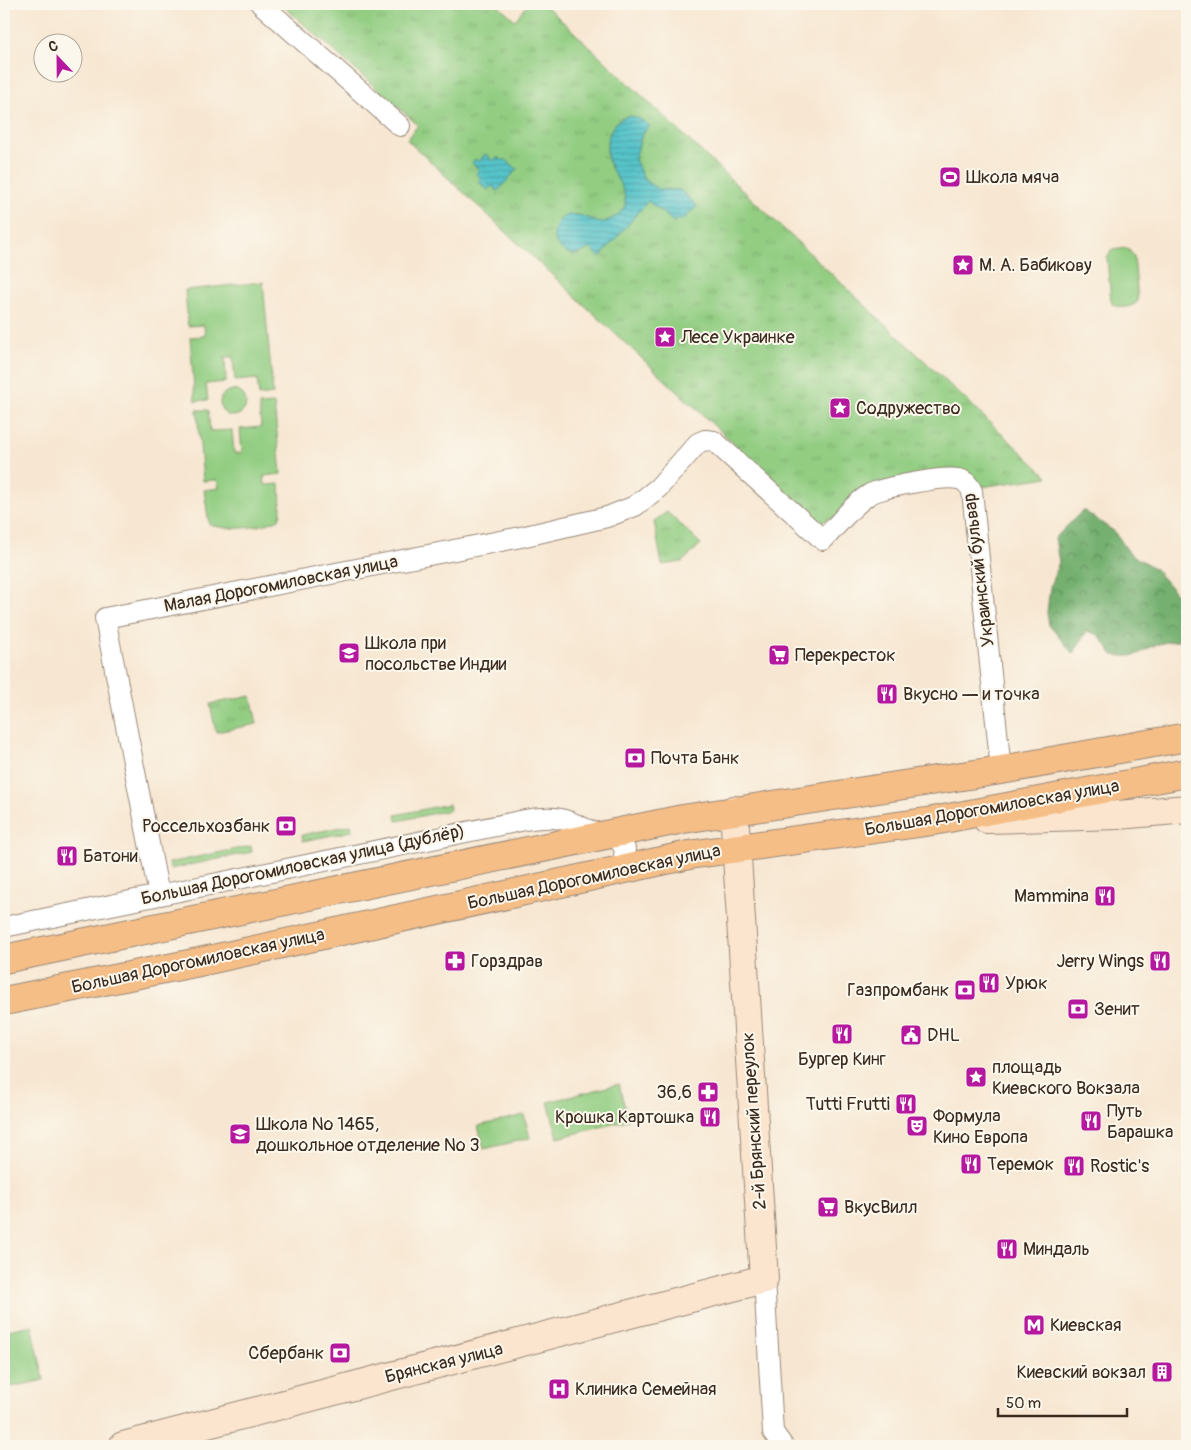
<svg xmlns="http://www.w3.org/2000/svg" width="1191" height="1450" font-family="Pangolin,sans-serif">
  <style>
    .grass { fill: #92cd82; stroke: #667c50 }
    .forest { fill: url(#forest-crowns); stroke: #586d47 }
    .park { fill: url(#park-tufts); stroke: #667c50 }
    .water { fill: url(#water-rules); stroke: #487774 }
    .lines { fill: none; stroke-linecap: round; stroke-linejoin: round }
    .street-casing { stroke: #998878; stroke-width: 22 }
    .secondary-casing { stroke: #998878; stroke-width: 30 }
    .primary-casing { stroke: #998878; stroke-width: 30 }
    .street { stroke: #fff; stroke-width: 20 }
    .secondary { stroke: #fbe5cf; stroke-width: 28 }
    .primary { stroke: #f6be87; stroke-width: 28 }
    .labels { text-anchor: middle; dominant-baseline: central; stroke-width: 4; stroke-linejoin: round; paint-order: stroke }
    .poi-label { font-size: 18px; fill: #3b2a1e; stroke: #fbf7ec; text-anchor: start }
    .street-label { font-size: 18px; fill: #3b2a1e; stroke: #fbf7ec }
  </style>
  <defs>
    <pattern id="forest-crowns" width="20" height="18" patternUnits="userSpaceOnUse" patternTransform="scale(1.25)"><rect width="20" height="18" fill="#75b070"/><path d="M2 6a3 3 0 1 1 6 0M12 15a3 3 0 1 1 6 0" fill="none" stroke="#618f5b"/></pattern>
    <pattern id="park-tufts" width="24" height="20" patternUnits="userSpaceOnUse" patternTransform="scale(1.25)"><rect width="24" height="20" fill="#92cd82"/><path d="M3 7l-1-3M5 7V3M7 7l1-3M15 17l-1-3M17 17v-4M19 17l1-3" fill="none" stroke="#7fb070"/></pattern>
    <pattern id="water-rules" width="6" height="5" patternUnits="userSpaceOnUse" patternTransform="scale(1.25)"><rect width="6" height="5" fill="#56c4ca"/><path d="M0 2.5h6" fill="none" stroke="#489fa3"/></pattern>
  </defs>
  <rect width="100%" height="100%" fill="#fbf7ec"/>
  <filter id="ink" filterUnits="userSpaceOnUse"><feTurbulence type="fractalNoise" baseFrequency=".02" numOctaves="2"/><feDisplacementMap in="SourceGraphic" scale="10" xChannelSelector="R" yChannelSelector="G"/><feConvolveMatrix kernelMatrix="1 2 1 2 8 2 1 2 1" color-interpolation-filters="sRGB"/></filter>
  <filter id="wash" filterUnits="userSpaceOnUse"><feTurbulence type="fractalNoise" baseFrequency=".0096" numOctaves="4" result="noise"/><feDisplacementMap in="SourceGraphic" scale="20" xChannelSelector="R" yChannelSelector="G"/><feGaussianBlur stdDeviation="1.12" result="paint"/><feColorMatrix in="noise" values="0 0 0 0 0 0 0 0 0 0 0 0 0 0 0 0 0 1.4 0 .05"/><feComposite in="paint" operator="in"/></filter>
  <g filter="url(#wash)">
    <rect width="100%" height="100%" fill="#f7e7d2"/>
    <g class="grass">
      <path d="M1127,248L1134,256L1138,301C1133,308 1119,309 1112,304L1111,300L1107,258L1112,250Z"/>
      <polygon points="263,282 273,394 259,396 257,379 235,381 233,357 225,357 226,382 206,384 208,400 195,401 190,337 205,336 204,325 188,326 185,290"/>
      <circle cx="233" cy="403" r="13"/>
      <path d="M274,404L281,474L264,476L265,485L280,484L281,513L279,519C260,528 228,532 209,524L204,490L219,488L217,480L203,481L197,410H208L210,431L232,430L234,453H242L240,429L261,427L259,405Z"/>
      <polygon points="449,804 450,810 397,821 396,815"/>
      <polygon points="351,825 352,831 303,841 302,835"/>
      <polygon points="251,846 252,852 170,869 169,863"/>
      <polygon points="619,1084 628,1120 558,1138 548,1102"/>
      <polygon points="524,1115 530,1138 484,1149 478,1126"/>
      <polygon points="32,1325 44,1380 11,1387 4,1355 4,1331"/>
    </g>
    <path class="forest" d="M1083,510L1115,532L1130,554L1154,568L1181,599L1187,609V640C1178,641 1167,641 1159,644C1136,652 1141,659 1113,655L1099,635L1087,631L1073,654L1049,625L1047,613L1050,587L1059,562L1055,538Z"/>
    <g class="park">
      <polygon points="281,4 497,4 515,20 528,4 544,4 1048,477 981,487 961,470 819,523 407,140 418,125"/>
      <polygon points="667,512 701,544 682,562 662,565 654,521"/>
      <polygon points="251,696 257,724 216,732 210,704"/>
    </g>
    <g class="water">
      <path d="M631,116L640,119L650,126L642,134L635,159L643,178L651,185L659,189L680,190L697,206L683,220L679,218L674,222L648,201L600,257L590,248C574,259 563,255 554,239C554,224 561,212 578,215C587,216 593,222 602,223L617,216L625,206C627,188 615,179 609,163C603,145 610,117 631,116Z"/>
      <polygon points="485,154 493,161 497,157 503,161 505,159 517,169 498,191 492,186 488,190 479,182 481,178 476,174 479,169 472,163 475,159 479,162"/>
    </g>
  </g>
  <g filter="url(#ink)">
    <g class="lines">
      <g class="street-casing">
        <g id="street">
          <polyline points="261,4 400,126"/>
          <polyline points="609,833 617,837 625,849 623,863 610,872"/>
          <path d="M159,895L105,618L521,537L607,517L635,506L658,488L698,443L705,440L714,441L823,540C838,525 852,505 870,494C884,487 943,476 958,479C965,480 969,485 972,491L1001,770"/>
          <path d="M4,927L525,820C562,814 567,820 599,835"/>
          <polyline points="764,1279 773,1432 783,1446"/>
        </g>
      </g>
      <g class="secondary-casing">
        <g id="secondary">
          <polyline points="987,819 1118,815 1187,809"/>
          <polyline points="123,1446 764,1279 734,810"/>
        </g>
      </g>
      <g class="primary-casing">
        <g id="primary">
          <polyline points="4,959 683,819 1001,770 1187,737"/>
          <polyline points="4,1001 199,962 689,855 933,821 1187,773"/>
        </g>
      </g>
      <use href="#street" class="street"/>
      <use href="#secondary" class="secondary"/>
      <use href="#primary" class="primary"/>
    </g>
  </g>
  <defs>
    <g id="stadium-square" transform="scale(1.125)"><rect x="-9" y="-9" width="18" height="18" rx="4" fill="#b5179e" stroke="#fbf7ec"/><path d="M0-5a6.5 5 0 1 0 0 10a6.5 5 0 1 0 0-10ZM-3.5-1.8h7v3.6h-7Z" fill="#fff"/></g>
    <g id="sight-square" transform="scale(1.125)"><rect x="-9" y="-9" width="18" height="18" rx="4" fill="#b5179e" stroke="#fbf7ec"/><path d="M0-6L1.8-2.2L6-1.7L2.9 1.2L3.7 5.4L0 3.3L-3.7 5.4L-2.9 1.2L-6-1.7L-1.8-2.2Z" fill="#fff"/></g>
    <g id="school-square" transform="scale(1.125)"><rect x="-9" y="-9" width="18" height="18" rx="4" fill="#b5179e" stroke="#fbf7ec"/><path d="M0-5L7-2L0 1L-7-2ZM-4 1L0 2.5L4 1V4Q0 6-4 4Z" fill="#fff"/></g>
    <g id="supermarket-square" transform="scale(1.125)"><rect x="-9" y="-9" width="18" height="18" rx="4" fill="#b5179e" stroke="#fbf7ec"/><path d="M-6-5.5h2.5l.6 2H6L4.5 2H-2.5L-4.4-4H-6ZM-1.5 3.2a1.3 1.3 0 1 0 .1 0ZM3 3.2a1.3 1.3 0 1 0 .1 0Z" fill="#fff"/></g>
    <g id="restaurant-square" transform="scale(1.125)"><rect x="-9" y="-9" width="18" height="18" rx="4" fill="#b5179e" stroke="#fbf7ec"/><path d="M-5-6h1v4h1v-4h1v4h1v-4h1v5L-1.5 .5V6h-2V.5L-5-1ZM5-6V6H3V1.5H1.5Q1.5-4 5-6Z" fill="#fff"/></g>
    <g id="bank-square" transform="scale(1.125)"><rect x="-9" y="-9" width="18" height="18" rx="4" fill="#b5179e" stroke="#fbf7ec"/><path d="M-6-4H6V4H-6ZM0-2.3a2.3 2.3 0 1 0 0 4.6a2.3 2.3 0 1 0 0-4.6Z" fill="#fff"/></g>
    <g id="pharmacy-square" transform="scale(1.125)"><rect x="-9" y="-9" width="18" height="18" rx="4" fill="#b5179e" stroke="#fbf7ec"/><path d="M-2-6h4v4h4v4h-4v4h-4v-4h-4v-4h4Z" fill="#fff"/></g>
    <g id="civic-square" transform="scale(1.125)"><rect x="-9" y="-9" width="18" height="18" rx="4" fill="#b5179e" stroke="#fbf7ec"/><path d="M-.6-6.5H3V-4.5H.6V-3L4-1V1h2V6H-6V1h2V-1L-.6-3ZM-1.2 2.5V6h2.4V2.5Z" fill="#fff"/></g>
    <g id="theatre-square" transform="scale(1.125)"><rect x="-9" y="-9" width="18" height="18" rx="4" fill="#b5179e" stroke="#fbf7ec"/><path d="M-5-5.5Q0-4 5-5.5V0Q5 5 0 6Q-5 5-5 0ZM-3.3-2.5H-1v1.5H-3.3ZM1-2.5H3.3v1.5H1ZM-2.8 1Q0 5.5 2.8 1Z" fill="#fff"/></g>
    <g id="metro-square" transform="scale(1.125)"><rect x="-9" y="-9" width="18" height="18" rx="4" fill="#b5179e" stroke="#fbf7ec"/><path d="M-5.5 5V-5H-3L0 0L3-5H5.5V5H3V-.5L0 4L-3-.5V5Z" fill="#fff"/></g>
    <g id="building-square" transform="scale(1.125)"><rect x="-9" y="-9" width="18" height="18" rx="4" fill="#b5179e" stroke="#fbf7ec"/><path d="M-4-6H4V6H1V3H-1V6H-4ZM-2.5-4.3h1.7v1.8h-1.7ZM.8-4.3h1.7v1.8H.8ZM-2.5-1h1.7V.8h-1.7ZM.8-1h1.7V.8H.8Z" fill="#fff"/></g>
    <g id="hospital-square" transform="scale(1.125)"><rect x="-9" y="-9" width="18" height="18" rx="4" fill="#b5179e" stroke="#fbf7ec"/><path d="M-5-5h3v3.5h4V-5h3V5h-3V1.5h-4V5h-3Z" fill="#fff"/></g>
  </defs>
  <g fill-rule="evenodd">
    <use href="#stadium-square" x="950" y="177"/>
    <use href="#sight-square" x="963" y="265"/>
    <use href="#sight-square" x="665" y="337"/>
    <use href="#sight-square" x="840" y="408"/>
    <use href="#school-square" x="349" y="653"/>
    <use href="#supermarket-square" x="779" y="655"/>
    <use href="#restaurant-square" x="887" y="694"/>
    <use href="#bank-square" x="635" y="758"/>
    <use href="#bank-square" x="286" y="826"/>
    <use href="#restaurant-square" x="67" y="856"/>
    <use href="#restaurant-square" x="1105" y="896"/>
    <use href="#pharmacy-square" x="455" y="961"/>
    <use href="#restaurant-square" x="1160" y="961"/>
    <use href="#restaurant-square" x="989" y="983"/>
    <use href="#bank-square" x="965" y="990"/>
    <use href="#bank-square" x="1078" y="1009"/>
    <use href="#restaurant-square" x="842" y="1034"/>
    <use href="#civic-square" x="911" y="1035"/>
    <use href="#sight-square" x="976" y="1077"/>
    <use href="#pharmacy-square" x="708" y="1092"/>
    <use href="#restaurant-square" x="906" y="1104"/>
    <use href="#restaurant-square" x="710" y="1117"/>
    <use href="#restaurant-square" x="1091" y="1121"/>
    <use href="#theatre-square" x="917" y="1126"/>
    <use href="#school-square" x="240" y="1134"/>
    <use href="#restaurant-square" x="971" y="1164"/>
    <use href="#restaurant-square" x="1074" y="1166"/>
    <use href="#supermarket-square" x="828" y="1207"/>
    <use href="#restaurant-square" x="1007" y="1249"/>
    <use href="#metro-square" x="1034" y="1325"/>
    <use href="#bank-square" x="340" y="1353"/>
    <use href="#building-square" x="1162" y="1372"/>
    <use href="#hospital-square" x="559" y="1389"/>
  </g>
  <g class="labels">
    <g class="poi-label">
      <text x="966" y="177">Школа мяча</text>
      <text x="979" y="265">М. А. Бабикову</text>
      <text x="681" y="337">Лесе Украинке</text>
      <text x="856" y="408">Содружество</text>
      <text x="365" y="643">Школа при<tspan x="365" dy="21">посольстве Индии</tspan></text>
      <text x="795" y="655">Перекресток</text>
      <text x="903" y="694">Вкусно — и точка</text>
      <text x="651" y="758">Почта Банк</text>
      <text x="270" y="826" text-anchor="end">Россельхозбанк</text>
      <text x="83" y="856">Батони</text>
      <text x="1089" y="896" text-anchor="end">Mammina</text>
      <text x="471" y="961">Горздрав</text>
      <text x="1144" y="961" text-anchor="end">Jerry Wings</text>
      <text x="1005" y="983">Урюк</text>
      <text x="949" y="990" text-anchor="end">Газпромбанк</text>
      <text x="1094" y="1009">Зенит</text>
      <text x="927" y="1035">DHL</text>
      <text x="842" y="1059" text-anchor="middle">Бургер Кинг</text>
      <text x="992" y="1067">площадь<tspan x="992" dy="21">Киевского Вокзала</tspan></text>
      <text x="692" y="1092" text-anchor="end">36,6</text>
      <text x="890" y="1104" text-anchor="end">Tutti Frutti</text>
      <text x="1107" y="1111">Путь<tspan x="1107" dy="21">Барашка</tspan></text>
      <text x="933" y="1116">Формула<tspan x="933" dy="21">Кино Европа</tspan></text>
      <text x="694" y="1117" text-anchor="end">Крошка Картошка</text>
      <text x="256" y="1124">Школа № 1465,<tspan x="256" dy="21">дошкольное отделение № 3</tspan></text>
      <text x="987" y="1164">Теремок</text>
      <text x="1090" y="1166">Rostic's</text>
      <text x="844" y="1207">ВкусВилл</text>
      <text x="1023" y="1249">Миндаль</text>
      <text x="1050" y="1325">Киевская</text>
      <text x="324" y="1353" text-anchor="end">Сбербанк</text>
      <text x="1146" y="1372" text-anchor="end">Киевский вокзал</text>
      <text x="575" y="1389">Клиника Семейная</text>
    </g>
    <g class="street-label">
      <text transform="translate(979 570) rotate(-97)">Украинский бульвар</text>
      <text transform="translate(281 584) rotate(-11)">Малая Дорогомиловская улица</text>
      <text transform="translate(992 808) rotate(-10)">Большая Дорогомиловская улица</text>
      <text transform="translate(303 865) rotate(-12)">Большая Дорогомиловская улица (дублёр)</text>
      <text transform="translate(594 877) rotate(-12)">Большая Дорогомиловская улица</text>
      <text transform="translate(198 961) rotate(-12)">Большая Дорогомиловская улица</text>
      <text transform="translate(754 1121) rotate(-94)">2-й Брянский переулок</text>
      <text transform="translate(444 1363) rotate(-14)">Брянская улица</text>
    </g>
  </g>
  <rect width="1191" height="1450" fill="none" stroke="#fbf7ec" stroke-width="20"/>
  <g transform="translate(58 58) rotate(338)"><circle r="24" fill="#fbf7ec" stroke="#aea59a"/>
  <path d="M0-4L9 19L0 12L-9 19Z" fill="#b5179e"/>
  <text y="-8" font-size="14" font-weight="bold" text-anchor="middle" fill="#3b2a1e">С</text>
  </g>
  <path d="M998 1408v8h129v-8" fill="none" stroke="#3b2a1e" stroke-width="2.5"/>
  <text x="1006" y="1408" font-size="15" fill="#3b2a1e" stroke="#fbf7ec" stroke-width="4" paint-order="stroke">50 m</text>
</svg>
